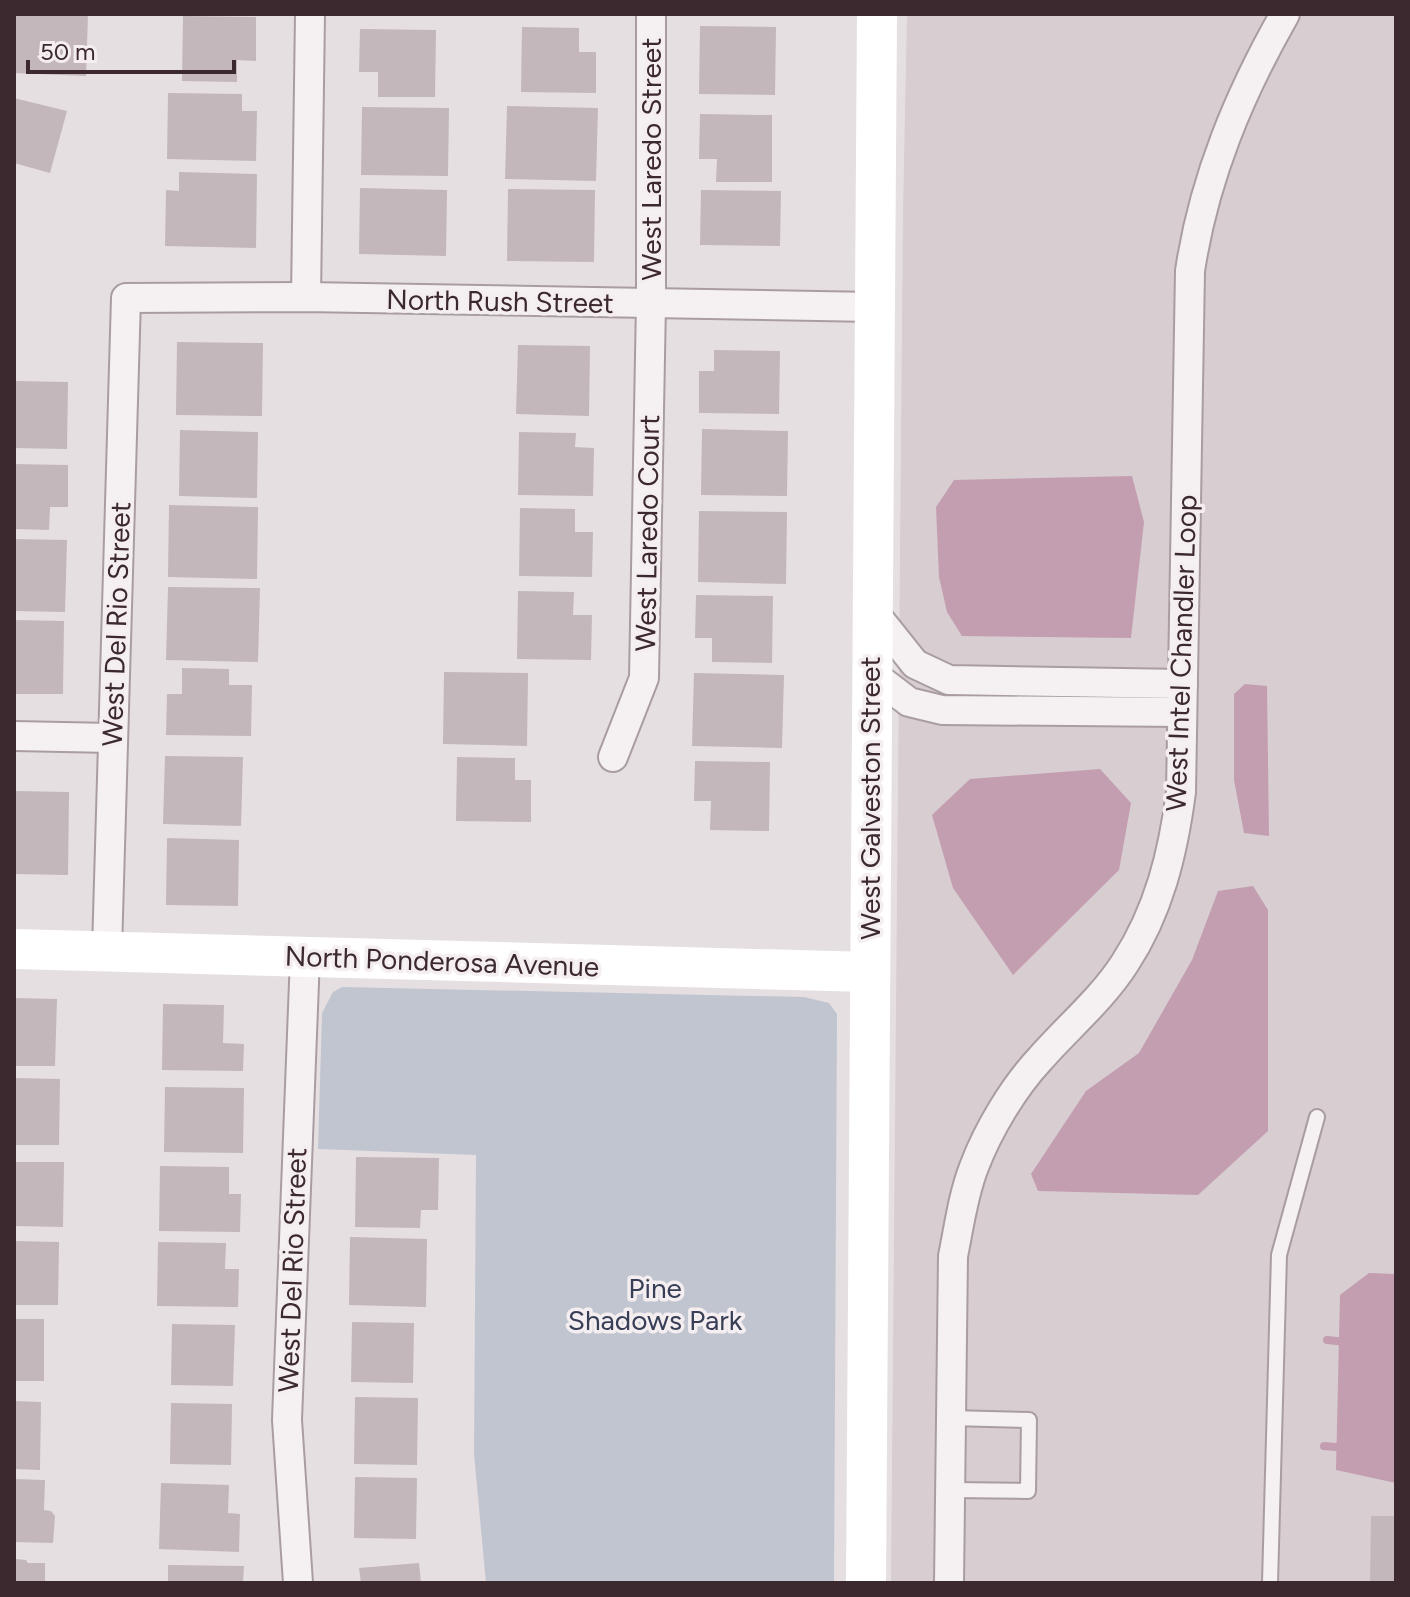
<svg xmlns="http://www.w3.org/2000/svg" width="1410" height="1597" font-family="Figtree,sans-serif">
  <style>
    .built { fill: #d8cdd1 }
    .green { fill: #c1c5cf }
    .water { fill: #c39db0 }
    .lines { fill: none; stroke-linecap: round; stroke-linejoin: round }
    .stream { stroke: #c39db0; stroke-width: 8 }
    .building { fill: #c3b7bb }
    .lane-casing { stroke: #a99da2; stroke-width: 18 }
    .street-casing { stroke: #a99da2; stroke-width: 32 }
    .lane { stroke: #f5f1f2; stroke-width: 14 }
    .street { stroke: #f5f1f2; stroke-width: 28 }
    .secondary { stroke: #fff; stroke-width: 40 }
    .labels { text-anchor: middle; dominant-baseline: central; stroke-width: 7; stroke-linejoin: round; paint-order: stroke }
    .street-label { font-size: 28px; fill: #3c2930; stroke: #f4eef1 }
    .park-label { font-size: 28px; fill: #383e56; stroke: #f4eef1 }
  </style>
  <rect width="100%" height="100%" fill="#e6dfe2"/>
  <polygon class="built" points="907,14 1396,14 1396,1583 891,1583 903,213"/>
  <polygon class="green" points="342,987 804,997 829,1003 837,1014 834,1583 486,1583 474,1454 476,1155 318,1149 322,1013 333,992"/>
  <g class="water">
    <polygon points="1132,476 1144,522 1131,638 962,636 947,612 939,577 936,507 954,480"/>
    <polygon points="1245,684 1267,686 1269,836 1244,833 1234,780 1234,694"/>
    <polygon points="1100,769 1131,803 1119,870 1013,975 953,888 932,815 970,779"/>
    <polygon points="1253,886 1268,910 1268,1131 1198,1195 1038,1191 1031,1174 1086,1091 1139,1053 1192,960 1218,891"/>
    <polygon points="1369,1273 1396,1274 1396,1483 1336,1470 1340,1295"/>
  </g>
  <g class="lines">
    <g class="stream">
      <polyline points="1327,1340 1346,1342"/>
      <polyline points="1324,1446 1347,1448"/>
    </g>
  </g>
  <g class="building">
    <polygon points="14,14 88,14 86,76 14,73"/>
    <polygon points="183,16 256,17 256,61 237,60 237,82 182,81"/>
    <polygon points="700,26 776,27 775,95 699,94"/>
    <polygon points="522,27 579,28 579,52 596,52 596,93 521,92"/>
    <polygon points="360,29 436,30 435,97 378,97 378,72 359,72"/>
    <polygon points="168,93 242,94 242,111 257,111 256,161 167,159"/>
    <polygon points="14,98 67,111 50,173 14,163"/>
    <polygon points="507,106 598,108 596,181 505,179"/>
    <polygon points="362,107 449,108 448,176 361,175"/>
    <polygon points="700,114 772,115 772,182 716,182 717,159 699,159"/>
    <polygon points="179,172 257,174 256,248 165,246 166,190 179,191"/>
    <polygon points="360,188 447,190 446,256 359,254"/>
    <polygon points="508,189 595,190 594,262 507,261"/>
    <polygon points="701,190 781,191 780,246 700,245"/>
    <polygon points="177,342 263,343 262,416 176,415"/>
    <polygon points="518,345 590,346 589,416 516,414"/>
    <polygon points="714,350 780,351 779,414 699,413 699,371 714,371"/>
    <polygon points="14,381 68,382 67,449 14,448"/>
    <polygon points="702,429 788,431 787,496 701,495"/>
    <polygon points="180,430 258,432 257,498 179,496"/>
    <polygon points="519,432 576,433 575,447 594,448 593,496 518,495"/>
    <polygon points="14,464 68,465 68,507 50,507 49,530 14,529"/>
    <polygon points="169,505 258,507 257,579 168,577"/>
    <polygon points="520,508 575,509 575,532 593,532 592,577 519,576"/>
    <polygon points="699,511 787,512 786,584 698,582"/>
    <polygon points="14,539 67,540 65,612 14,611"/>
    <polygon points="168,587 260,588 258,662 166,660"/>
    <polygon points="518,591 574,592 573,615 592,615 591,660 517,659"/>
    <polygon points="696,595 773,596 772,663 712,662 712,638 695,638"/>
    <polygon points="14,620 64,621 63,694 14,694"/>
    <polygon points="182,668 229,669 229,685 252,685 251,736 166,735 167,694 182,694"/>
    <polygon points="444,672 528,673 527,746 443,744"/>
    <polygon points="694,673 784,675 782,748 692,746"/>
    <polygon points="165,756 243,757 241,826 163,824"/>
    <polygon points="457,757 515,758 515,780 531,780 531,822 456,821"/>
    <polygon points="695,761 770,762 769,831 710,830 711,801 694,801"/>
    <polygon points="14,791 69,792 68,875 14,874"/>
    <polygon points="167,838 239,840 238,906 166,905"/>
    <polygon points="14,998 57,999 55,1066 14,1066"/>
    <polygon points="163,1004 224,1005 223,1043 244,1044 243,1071 162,1070"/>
    <polygon points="14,1078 60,1079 59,1145 14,1145"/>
    <polygon points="165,1087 244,1088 243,1153 164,1152"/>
    <polygon points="356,1157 439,1158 438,1210 421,1210 420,1228 355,1227"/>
    <polygon points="14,1162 64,1162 63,1227 14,1226"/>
    <polygon points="160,1166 229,1167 229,1194 241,1194 240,1232 159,1231"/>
    <polygon points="350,1237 427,1239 426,1307 349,1305"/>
    <polygon points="14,1241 59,1242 58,1305 14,1305"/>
    <polygon points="158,1242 226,1243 225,1269 239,1269 238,1307 157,1306"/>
    <rect x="14" y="1319" width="30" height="62"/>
    <polygon points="352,1322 414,1323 413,1383 351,1382"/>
    <polygon points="172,1324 235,1325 233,1386 171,1385"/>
    <polygon points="355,1397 418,1398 417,1465 354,1464"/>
    <polygon points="14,1401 41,1402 40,1470 14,1469"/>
    <polygon points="171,1403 232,1404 231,1465 170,1464"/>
    <polygon points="355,1477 417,1478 416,1539 354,1538"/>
    <polygon points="14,1479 45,1480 44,1510 51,1511 55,1516 53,1543 14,1542"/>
    <polygon points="161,1483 229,1485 228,1513 240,1514 239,1552 159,1549"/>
    <polygon points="1371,1516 1396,1516 1396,1583 1370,1583"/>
    <polygon points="16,1559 26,1560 28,1563 45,1563 45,1583 14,1583 14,1561"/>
    <polygon points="419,1563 421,1583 361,1583 359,1568"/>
    <polygon points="168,1565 244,1566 243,1583 168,1583"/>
  </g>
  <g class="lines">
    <g class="lane-casing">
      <g id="lane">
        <polyline points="949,1490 1028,1491 1029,1420 950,1418"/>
        <polyline points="1270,1583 1279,1255 1317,1117"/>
      </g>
    </g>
    <g class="street-casing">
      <g id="street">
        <polyline points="306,297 310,14"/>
        <polyline points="872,610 915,664 949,680 1183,684"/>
        <polyline points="871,673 909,702 942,710 1182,712"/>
        <polyline points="14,736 112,738"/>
        <polyline points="613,757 644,678 651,303 651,14"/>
        <polyline points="107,950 126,298 306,297 874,307"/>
        <polyline points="298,1583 287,1420 305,957"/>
        <path d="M949,1583L953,1256C959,1227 963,1195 974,1167C988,1130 1013,1088 1040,1059C1068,1027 1102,999 1125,963C1159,911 1173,853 1181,792L1190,271C1204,178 1239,95 1285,14"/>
      </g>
    </g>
    <use href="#lane" class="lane"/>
    <use href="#street" class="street"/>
    <g class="secondary">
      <polyline points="14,949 869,972"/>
      <polyline points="866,1583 877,14"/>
    </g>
  </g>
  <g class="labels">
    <g class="street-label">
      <text transform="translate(651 159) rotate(-90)">West Laredo Street</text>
      <text transform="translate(500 301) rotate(1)">North Rush Street</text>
      <text transform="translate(647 533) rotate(-89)">West Laredo Court</text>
      <text transform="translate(116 624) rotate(-88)">West Del Rio Street</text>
      <text transform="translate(1181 653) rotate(-88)">West Intel Chandler Loop</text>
      <text transform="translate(870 798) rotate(-90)">West Galveston Street</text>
      <text transform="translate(442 961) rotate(2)">North Ponderosa Avenue</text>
      <text transform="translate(292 1270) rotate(-88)">West Del Rio Street</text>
    </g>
    <g class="park-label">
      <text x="655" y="1288">Pine<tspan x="655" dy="32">Shadows Park</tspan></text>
    </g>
  </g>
  <rect width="1410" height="1597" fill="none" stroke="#3c2930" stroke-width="32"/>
  <path d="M28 60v12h206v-12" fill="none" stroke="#3c2930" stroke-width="4"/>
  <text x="40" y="60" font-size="24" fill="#3c2930" stroke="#f4eef1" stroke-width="6" paint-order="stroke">50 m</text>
</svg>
